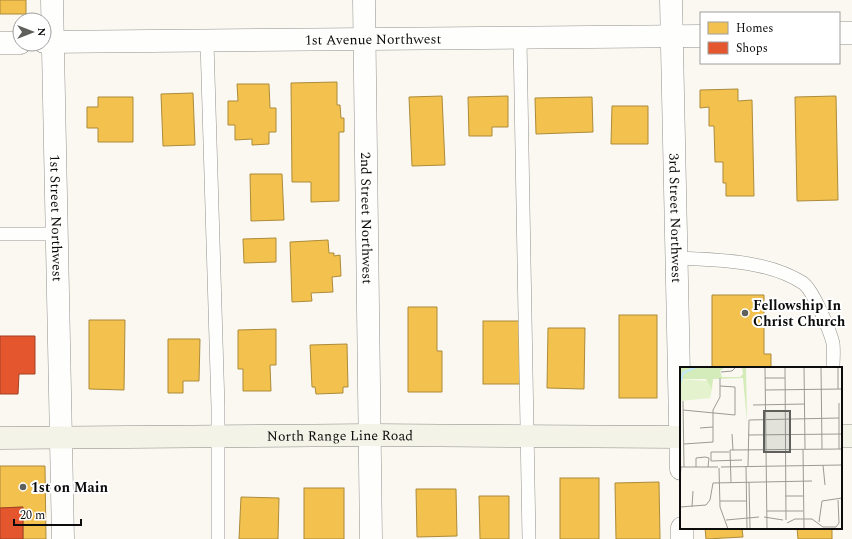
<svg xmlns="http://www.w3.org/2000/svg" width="852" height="539" font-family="Spectral,serif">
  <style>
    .homes { fill: #f2c14e; stroke: #ad8b3a }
    .shops { fill: #e4572e; stroke: #a34024 }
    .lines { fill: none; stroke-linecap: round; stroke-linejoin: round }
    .service-casing { stroke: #93928f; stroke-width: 14 }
    .minor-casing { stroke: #93928f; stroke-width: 23 }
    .secondary-casing { stroke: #8a8985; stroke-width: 23 }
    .service { stroke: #fefefd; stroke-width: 13 }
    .minor { stroke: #fefefd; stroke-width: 22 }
    .secondary { stroke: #f4f3e8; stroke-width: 22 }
    .poi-dot { fill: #5f5f5c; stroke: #fff; stroke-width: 1.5 }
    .labels { text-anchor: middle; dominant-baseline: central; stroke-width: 4; stroke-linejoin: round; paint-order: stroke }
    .street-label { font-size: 14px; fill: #0c0c0c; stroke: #fff }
    .poi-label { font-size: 14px; font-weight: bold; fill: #0c0c0c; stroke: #fff; text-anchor: start }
    .inset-river { fill: none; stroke: #c2e6f9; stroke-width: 2 }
    .inset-road { fill: none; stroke: #9b9a95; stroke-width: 1 }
    .view { fill: #5f5f5c; fill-opacity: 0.15; stroke: #5f5f5c; stroke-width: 2 }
    .inset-edge { fill: none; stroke: #0c0c0c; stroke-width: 2 }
  </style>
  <rect width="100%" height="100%" fill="#faf8f0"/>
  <g class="homes">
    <rect x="0" y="0" width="26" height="14"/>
    <polygon points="337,82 337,105 340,105 341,118 344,118 344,132 339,132 339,201 311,202 311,182 292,182 291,83"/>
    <polygon points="237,84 269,84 270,108 276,108 276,132 269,132 269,144 252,145 252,139 235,140 235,125 228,125 228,101 238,101"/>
    <polygon points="738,89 738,101 752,100 754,196 726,196 726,183 723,183 723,162 715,162 714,126 709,126 709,107 700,108 700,90"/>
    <polygon points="193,93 195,145 163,146 161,94"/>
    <polygon points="442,96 445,165 412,166 409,97"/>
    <polygon points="508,96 508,127 492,127 492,136 469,136 468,97"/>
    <polygon points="836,96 838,200 797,201 795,97"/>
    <polygon points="98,97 133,97 133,142 98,142 98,128 87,128 87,107 98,107"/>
    <polygon points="592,97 593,132 536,134 535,98"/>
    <polygon points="612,106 648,106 648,144 611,144"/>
    <polygon points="250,174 282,174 284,220 251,221"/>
    <polygon points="276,238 276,262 244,263 243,239"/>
    <polygon points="328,240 329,253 334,253 334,256 340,255 341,276 332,277 333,292 311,293 312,301 292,302 290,242"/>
    <polygon points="712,295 764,295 764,354 771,354 771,368 712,368"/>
    <polygon points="408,307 437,307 437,351 442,351 442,392 408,392"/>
    <rect x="619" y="315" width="38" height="83"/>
    <polygon points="89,320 125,320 124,390 89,389"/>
    <rect x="483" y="321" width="37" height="63"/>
    <polygon points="548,328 585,328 584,389 547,388"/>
    <polygon points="276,329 276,365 270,365 271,391 243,391 243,369 238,369 238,330"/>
    <polygon points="168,339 200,339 199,381 183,381 183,393 168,393"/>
    <polygon points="347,344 348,387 343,387 343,393 316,394 315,387 312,387 310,345"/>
    <polygon points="0,466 45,466 46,539 23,539 23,507 0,508"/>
    <rect x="560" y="478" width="39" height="61"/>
    <polygon points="659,482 660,539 616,539 615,483"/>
    <rect x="304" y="488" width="40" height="51"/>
    <polygon points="416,489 456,489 457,536 417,537"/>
    <polygon points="479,496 509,496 509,539 480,539"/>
    <polygon points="241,497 279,498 278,539 239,539"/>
    <polygon points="705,528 742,528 743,537 706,539"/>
    <polygon points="797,528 832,528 832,539 798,539"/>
  </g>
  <g class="shops">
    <polygon points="0,336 35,336 35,374 19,374 18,394 0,394"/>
    <polygon points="23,507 23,539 0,539 0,508"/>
  </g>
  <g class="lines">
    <g class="service-casing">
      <g id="service">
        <polyline points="520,38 529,539"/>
        <polyline points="207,42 218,407 218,539"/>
        <polyline points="0,234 56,234"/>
        <path d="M677,258C718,260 767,260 803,283C813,290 830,331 833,343C834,351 833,360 833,368"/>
      </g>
    </g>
    <g class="minor-casing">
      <g id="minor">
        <path id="s1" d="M52,0L63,539"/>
        <path id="s2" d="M364,0L371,539"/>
        <path id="s3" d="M671,0L681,469"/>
        <polyline points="839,33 852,33"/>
        <path id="s4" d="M44,42L701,36"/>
        <polyline points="0,43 20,43"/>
        <polyline points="682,528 682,539"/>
      </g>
    </g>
    <g class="secondary-casing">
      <g id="secondary">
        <polyline points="841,436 852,436"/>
        <path id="s5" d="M0,438L371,435L681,437"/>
      </g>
    </g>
    <use href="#service" class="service"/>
    <use href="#minor" class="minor"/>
    <use href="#secondary" class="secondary"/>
  </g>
  <g class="poi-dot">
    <circle cx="745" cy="313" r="4"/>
    <circle cx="23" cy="487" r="4"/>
  </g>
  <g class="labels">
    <g class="street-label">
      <text stroke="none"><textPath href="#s4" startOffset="329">1st Avenue Northwest</textPath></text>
      <text stroke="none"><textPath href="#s1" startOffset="218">1st Street Northwest</textPath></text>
      <text stroke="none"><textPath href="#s2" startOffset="218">2nd Street Northwest</textPath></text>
      <text stroke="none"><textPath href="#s3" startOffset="218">3rd Street Northwest</textPath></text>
      <text stroke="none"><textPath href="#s5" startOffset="340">North Range Line Road</textPath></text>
    </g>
    <g class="poi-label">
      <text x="753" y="305">Fellowship In<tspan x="753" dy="16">Christ Church</tspan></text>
      <text x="31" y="487">1st on Main</text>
    </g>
  </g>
  <g transform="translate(680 367)">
    <rect width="162" height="162" fill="#faf8f0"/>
    <path d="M0,12L29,14L32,22L30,31L0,34Z" fill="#e4f2cd"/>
    <path d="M0,0H45L40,4L42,10H60L63,7L62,0H66L67,55L63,11L33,12L32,22L26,12H0Z" fill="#d4ebba"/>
    <path class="inset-river" d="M0,17L3,6L16,0"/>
    <path class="inset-road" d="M85,0L87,162M105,0L106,153M124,0L125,82M141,0L142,82M158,0V22M41,5L52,4L56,0M85,11H105M85,23L162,22M3,34L4,100M159,36V82M73,38L125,37M3,43L55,48V20L40,19M20,61L33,60M52,67L53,83M68,68L162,67M4,77L33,75V43L40,30V11M123,82L124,162M49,85H31V94L62,93M143,98L145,118M66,99L67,162M68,99L69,53L159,51M0,100H38M16,100V91L25,90L29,91L28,100M41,100L162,98M39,101L40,140L48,162M0,112L1,100M51,115L50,83L162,82M69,115L70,162M105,129H123M40,134H66M0,140L26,138L30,133L33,116L132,114M12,140L13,124M87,144H123M84,150L103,153M46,153L79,150M139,155L142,134L162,131M107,156L115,152H132L143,160H156L159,156L158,133"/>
    <path class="view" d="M84,44H110V85H84Z"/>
    <rect width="162" height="162" class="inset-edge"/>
  </g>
  <rect x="700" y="12" width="140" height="52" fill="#ffffff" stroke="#9e9e9e"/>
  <rect x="708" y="22" width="20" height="12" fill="#f2c14e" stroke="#9e9e9e"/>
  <text x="736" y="32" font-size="12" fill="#0c0c0c">Homes</text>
  <rect x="708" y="42" width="20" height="12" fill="#e4572e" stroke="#9e9e9e"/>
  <text x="736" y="52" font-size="12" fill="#0c0c0c">Shops</text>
  <g transform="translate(32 32) rotate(90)"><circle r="19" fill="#ffffff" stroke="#9e9e9e"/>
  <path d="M0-3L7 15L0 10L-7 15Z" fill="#5f5f5c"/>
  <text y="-6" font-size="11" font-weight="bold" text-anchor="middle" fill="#0c0c0c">N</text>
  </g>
  <path d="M14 519v6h67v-6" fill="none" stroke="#0c0c0c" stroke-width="2"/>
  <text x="20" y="519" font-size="12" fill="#0c0c0c" stroke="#ffffff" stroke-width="3" paint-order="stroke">20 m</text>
</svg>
